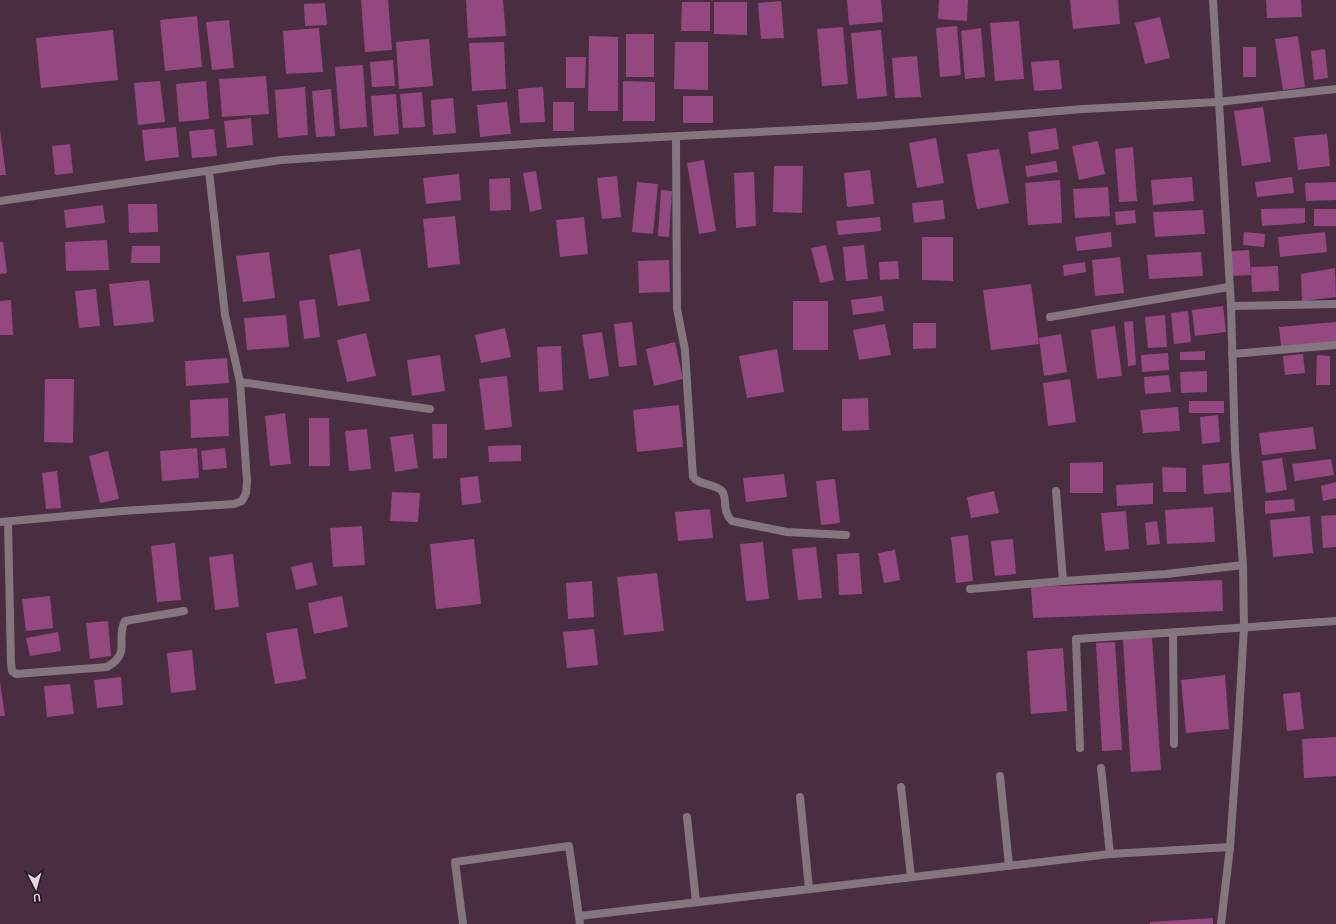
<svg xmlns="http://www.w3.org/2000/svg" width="1336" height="924" font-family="'Space Grotesk',sans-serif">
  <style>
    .building { fill: #94487f }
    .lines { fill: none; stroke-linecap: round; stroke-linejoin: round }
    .street { stroke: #84767f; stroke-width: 8 }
  </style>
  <rect width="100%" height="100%" fill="#482e40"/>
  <g class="building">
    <polygon points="361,0 388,0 392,50 365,52"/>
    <polygon points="466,0 503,0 506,36 468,38"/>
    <polygon points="847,0 881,0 883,22 849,25"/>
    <polygon points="939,0 968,0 967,21 938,19"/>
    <polygon points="1070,0 1118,0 1120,24 1073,29"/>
    <polygon points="1266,0 1301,0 1302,17 1267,18"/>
    <polygon points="781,1 784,38 761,39 758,3"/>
    <polygon points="682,2 710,2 710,31 681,31"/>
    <polygon points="714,2 747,2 747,35 714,34"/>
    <polygon points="325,3 327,25 305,26 304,4"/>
    <polygon points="197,16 202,67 165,71 160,20"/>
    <polygon points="1160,17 1170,58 1145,64 1135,23"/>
    <polygon points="229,20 234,68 212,70 206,22"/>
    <polygon points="1019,21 1024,79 995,81 990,23"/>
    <polygon points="957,26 961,75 940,77 936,28"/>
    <polygon points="843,27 848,84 822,86 817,29"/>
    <polygon points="319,28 323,72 286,74 283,31"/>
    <polygon points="981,28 985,77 965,79 961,31"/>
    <polygon points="113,30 118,80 41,88 36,38"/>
    <polygon points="881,30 887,96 857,99 851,33"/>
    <rect x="626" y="34" width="28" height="43"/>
    <polygon points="589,36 618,37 618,111 588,111"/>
    <polygon points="1298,36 1305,87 1283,90 1275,39"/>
    <polygon points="429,39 433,86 399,89 396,42"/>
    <polygon points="504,42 506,89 472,91 469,43"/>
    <polygon points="675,42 708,42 708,90 674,89"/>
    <rect x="1243" y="47" width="13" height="30"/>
    <polygon points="1325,49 1328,78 1314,80 1311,51"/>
    <polygon points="917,56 921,97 895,98 892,58"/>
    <polygon points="566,57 586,57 585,88 566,88"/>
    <polygon points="393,60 395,86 372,87 370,62"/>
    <polygon points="1059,60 1062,89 1034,91 1031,62"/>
    <polygon points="363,65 367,127 340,129 335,67"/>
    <polygon points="266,76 269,114 222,117 219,79"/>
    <polygon points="160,81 165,122 138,125 134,83"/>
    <polygon points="206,81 209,119 179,122 176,84"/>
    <polygon points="623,81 655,82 655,121 623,121"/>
    <polygon points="305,87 308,135 278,138 275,90"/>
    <polygon points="543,87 545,122 520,123 518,89"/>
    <polygon points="331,89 335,136 316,137 312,91"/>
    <polygon points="422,92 425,127 403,128 400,94"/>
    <polygon points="396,94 399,134 374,136 371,96"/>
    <rect x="683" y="96" width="30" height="27"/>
    <polygon points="453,98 456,133 433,135 431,100"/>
    <polygon points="507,102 511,134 480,137 477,105"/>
    <rect x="553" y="102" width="21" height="29"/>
    <polygon points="1263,107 1271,162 1242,166 1234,111"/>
    <polygon points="251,118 253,145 227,148 224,121"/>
    <polygon points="176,127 179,157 145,161 142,130"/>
    <polygon points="1056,128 1059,149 1031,154 1028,132"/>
    <polygon points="214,129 217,156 192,158 189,131"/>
    <polygon points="0,130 6,175 0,175"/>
    <polygon points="1327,134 1330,166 1298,170 1294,137"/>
    <polygon points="936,138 944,183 917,188 909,143"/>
    <polygon points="1098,141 1105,174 1079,180 1072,146"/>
    <polygon points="70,144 73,173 55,175 52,146"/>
    <polygon points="1133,147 1137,201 1119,202 1115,149"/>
    <polygon points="999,149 1009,203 977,209 967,154"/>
    <polygon points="704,160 716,231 699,234 687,163"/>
    <polygon points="1056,161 1058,172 1027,177 1025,166"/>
    <polygon points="774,166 803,166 802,213 773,212"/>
    <polygon points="870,170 874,204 847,207 844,173"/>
    <polygon points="536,171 542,209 530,212 523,173"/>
    <polygon points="754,172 756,226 736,228 734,173"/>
    <polygon points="459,174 461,200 426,204 423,178"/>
    <polygon points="617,176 621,217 602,219 597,178"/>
    <polygon points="1192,177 1194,201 1153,205 1151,180"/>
    <polygon points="1292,177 1294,193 1257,197 1255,182"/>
    <polygon points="510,178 511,210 490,211 489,179"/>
    <polygon points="1060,180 1062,223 1028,225 1025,183"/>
    <polygon points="637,182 658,184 653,234 632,232"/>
    <polygon points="1336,182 1336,200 1306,201 1305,183"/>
    <polygon points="1108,187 1110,216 1075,218 1073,189"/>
    <polygon points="661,190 672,191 669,237 658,236"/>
    <polygon points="943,200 945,219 914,223 912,203"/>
    <polygon points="128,204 157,204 158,232 129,233"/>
    <polygon points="103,205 105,223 66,228 64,210"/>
    <polygon points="1305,208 1305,223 1262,226 1261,209"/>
    <rect x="1314" y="209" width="22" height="17"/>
    <polygon points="1135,210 1136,223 1116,225 1115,212"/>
    <polygon points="1203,210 1205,234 1155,237 1153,212"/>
    <polygon points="455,216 460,264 428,268 423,219"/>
    <polygon points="584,217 588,254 560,257 556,220"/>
    <polygon points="880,217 881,231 838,235 836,221"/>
    <polygon points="1111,232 1112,247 1077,251 1075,237"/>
    <polygon points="1244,232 1265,234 1264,247 1243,245"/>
    <polygon points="1325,232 1327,252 1280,257 1278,237"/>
    <polygon points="922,237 953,237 953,281 922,280"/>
    <polygon points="107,240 109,270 66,271 65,242"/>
    <polygon points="0,242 3,242 7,273 0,274"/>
    <polygon points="826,245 834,280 820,283 811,248"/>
    <polygon points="864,245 868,279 846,281 843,247"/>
    <polygon points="132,246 160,246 160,263 131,263"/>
    <polygon points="360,249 370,301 338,306 329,255"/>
    <polygon points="1249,250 1251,275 1232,276 1231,251"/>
    <polygon points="269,252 275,298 243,302 236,256"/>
    <polygon points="1201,252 1203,276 1149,279 1147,255"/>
    <polygon points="1120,257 1124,293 1095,296 1092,260"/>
    <polygon points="669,260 670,292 639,293 638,261"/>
    <polygon points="898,261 899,279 880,280 879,262"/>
    <polygon points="1085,262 1086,272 1064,276 1063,265"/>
    <polygon points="1278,266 1279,291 1252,292 1251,267"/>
    <polygon points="1335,268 1336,297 1302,301 1301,274"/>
    <polygon points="149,280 154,322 114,326 109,284"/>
    <polygon points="1031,284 1039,344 991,350 983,290"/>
    <polygon points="96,289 100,326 79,328 75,291"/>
    <polygon points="882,296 884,311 853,315 851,300"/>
    <polygon points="315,299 320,337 304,339 299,301"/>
    <polygon points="11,300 13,335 0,335 0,301"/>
    <rect x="793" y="301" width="35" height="49"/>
    <polygon points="1223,306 1226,332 1195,336 1192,310"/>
    <polygon points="1188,311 1191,342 1174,344 1171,313"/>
    <polygon points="286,315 289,347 247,350 244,318"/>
    <polygon points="1165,315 1167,347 1148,348 1145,317"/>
    <polygon points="1133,321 1136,365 1128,366 1124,322"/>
    <polygon points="632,322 637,365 619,367 614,324"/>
    <polygon points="1336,322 1336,342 1281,346 1279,327"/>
    <polygon points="913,323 936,323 936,348 913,349"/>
    <polygon points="885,324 891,355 859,360 853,330"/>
    <polygon points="1115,326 1122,376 1097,379 1091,330"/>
    <polygon points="505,328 511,357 481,363 475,335"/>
    <polygon points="602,332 609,376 589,379 582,335"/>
    <polygon points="366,333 376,376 347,382 337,340"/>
    <polygon points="1061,334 1067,372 1044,376 1039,338"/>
    <polygon points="675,342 683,379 654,386 646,349"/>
    <polygon points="561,346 563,390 539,392 537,347"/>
    <polygon points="777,349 784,392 747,398 739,356"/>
    <polygon points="1205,351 1205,360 1180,360 1180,352"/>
    <polygon points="1168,353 1169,370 1142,372 1141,355"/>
    <polygon points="1303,354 1305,373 1285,375 1283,356"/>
    <polygon points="440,355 445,391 412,396 407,360"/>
    <polygon points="1317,355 1330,356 1330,385 1316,385"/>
    <polygon points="227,358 229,383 186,386 185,361"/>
    <polygon points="1207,371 1207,392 1181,393 1180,372"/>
    <polygon points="1169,375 1171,392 1145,394 1144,377"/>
    <polygon points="507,376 512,427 485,430 479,379"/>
    <polygon points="45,379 74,379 73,443 44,442"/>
    <polygon points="1070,379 1076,422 1048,426 1043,383"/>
    <polygon points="228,398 229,436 191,438 190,400"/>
    <polygon points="868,398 869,430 842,431 842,399"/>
    <rect x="1189" y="401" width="35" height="12"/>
    <polygon points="679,405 683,447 637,452 633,410"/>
    <polygon points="1178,407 1180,431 1143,433 1140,410"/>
    <polygon points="285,413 291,464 270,466 265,416"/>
    <polygon points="1218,415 1220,442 1202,444 1200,417"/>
    <polygon points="309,418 329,418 330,466 309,466"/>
    <polygon points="432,424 447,424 447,458 433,459"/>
    <polygon points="1313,427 1316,449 1262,455 1259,433"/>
    <polygon points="367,429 371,469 349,471 345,431"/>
    <polygon points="413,434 418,468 395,472 390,437"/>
    <polygon points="521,445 521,461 489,462 488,446"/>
    <polygon points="197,448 199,478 162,481 160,451"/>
    <polygon points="225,448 227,468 203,470 201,451"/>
    <polygon points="108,451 119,499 100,503 89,456"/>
    <polygon points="1282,458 1287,490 1266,493 1262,461"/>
    <polygon points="1331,459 1334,475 1295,481 1292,464"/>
    <polygon points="1103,462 1103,493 1070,493 1070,463"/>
    <polygon points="1229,463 1231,492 1204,494 1202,465"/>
    <polygon points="1162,467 1186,468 1186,492 1163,492"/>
    <polygon points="57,471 61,508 46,509 42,473"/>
    <polygon points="784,474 787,497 746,502 743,478"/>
    <polygon points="478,476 481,503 462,505 460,478"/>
    <polygon points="835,479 840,523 821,525 816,481"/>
    <polygon points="1336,482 1336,498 1323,501 1321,486"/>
    <polygon points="1153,483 1153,504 1117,506 1116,485"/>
    <polygon points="994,491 999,513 971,518 967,497"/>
    <polygon points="392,492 420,493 418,522 390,521"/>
    <polygon points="1294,499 1295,511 1265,514 1265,501"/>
    <polygon points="1213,507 1215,542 1167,544 1165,510"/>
    <polygon points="710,509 713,538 678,541 675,512"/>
    <polygon points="1126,511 1129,549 1105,551 1101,513"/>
    <polygon points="1336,515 1336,547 1323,548 1321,516"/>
    <polygon points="1310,516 1313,553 1273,557 1270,520"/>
    <polygon points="1157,521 1160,544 1147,545 1145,523"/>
    <polygon points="362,526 365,565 333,567 330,528"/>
    <polygon points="968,535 973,581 956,583 951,537"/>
    <polygon points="474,539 481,604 436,609 430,544"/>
    <polygon points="1013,539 1016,574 995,576 991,541"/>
    <polygon points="763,542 769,599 746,601 740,544"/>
    <polygon points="175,543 181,600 157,602 151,546"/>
    <polygon points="816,547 822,598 798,600 792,549"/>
    <polygon points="895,550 900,580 884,583 878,553"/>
    <polygon points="859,553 862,594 839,595 837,554"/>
    <polygon points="233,554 239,607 215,610 209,557"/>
    <polygon points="312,562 317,585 296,590 291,567"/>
    <polygon points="657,573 664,631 624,635 617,577"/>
    <polygon points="1222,580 1223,611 1033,618 1031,587"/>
    <polygon points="592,581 594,617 568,619 566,583"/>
    <polygon points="50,596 53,628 26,631 22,599"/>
    <polygon points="342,596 348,627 314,634 308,603"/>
    <polygon points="108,621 111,656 90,659 86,623"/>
    <polygon points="297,628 306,679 275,684 266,633"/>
    <polygon points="594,629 598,665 567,668 563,632"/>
    <polygon points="58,632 61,651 30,656 26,638"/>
    <polygon points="1152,637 1161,770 1131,772 1123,639"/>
    <polygon points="1115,642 1122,750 1102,751 1096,643"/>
    <polygon points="1063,648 1067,711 1031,714 1027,651"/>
    <polygon points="192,650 196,690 171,693 167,653"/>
    <polygon points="1225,675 1229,729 1186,733 1181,680"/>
    <polygon points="121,677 123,705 97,708 94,680"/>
    <polygon points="0,682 5,716 0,716"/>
    <polygon points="70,684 74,714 47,717 44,686"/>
    <polygon points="1300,692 1304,729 1287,731 1283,694"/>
    <polygon points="1336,737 1336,776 1304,778 1302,739"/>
    <polygon points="1213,918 1213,924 1150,924 1150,922"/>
  </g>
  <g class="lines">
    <g class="street">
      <polyline points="1213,0 1231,306 1235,449 1243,565 1244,627 1238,732 1230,847 1221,924"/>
      <path d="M676,137L677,309L685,350L693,477C700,486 715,483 722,491C728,499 721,510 732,521L787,532L846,535"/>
      <polyline points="0,201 281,160 541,143 876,126 1083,109 1218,102 1336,89"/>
      <polyline points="1231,306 1336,304"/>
      <polyline points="1050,317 1229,287"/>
      <polyline points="1232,354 1336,345"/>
      <polyline points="240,382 430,409"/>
      <polyline points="1056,491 1063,581"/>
      <polyline points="0,522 122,511 234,504 242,501 246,493 247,481 240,382 225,315 209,171"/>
      <path d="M8,522L11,663L12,671L16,674L107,667C132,653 115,639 125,621L184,611"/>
      <polyline points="970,589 1063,581 1166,574 1243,565"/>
      <polyline points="1173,633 1174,744"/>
      <polyline points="1080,748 1076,639 1336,621"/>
      <polyline points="1101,768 1110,854"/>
      <polyline points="1000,776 1009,866"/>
      <polyline points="901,787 911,877"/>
      <polyline points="800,797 809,889"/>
      <polyline points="687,817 696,902"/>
      <polyline points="579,916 1110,854 1230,847"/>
      <polyline points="463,924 455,862 569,846 580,924"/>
    </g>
  </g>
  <g transform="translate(36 888) rotate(174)" stroke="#271b23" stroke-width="3" paint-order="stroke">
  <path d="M0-3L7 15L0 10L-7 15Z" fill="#e7d6e1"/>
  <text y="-6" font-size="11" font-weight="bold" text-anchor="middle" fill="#e7d6e1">U</text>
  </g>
</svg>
